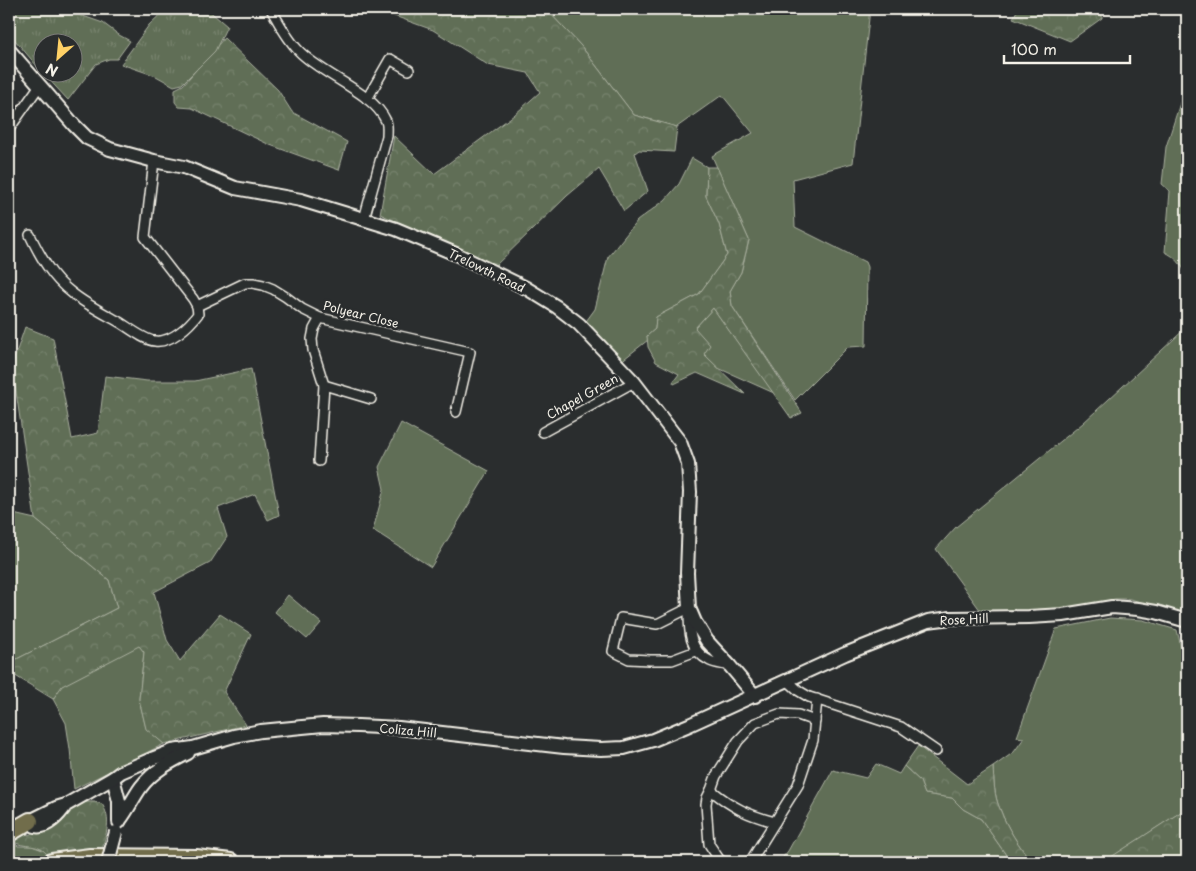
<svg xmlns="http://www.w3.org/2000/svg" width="1196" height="871" font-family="'Playpen Sans',sans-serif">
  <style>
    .grass { fill: #606e56; stroke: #aab09f }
    .forest { fill: url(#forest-crowns); stroke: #aab09f }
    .park { fill: url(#park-tufts); stroke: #aab09f }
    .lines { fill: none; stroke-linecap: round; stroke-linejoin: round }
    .street-casing { stroke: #f4f1e8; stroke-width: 12 }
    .secondary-casing { stroke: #f4f1e8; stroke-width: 16 }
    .highway-casing { stroke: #f4f1e8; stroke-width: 20 }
    .street { stroke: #2a2d2e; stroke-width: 9 }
    .secondary { stroke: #2a2d2e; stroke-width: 12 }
    .highway { stroke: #716d4b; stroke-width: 16 }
    .secondary-bridge-casing { stroke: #f4f1e8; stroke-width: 16; stroke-linecap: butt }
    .secondary-bridge { stroke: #2a2d2e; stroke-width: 12 }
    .labels { text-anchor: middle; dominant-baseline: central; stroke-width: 5; stroke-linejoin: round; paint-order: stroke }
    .street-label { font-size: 12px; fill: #f4f1e8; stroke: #2a2d2e }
  </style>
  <defs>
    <pattern id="forest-crowns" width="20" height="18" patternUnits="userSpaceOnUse" patternTransform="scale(1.25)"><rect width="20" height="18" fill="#606e56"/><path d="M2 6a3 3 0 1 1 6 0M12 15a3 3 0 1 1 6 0" fill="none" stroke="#77836e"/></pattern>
    <pattern id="park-tufts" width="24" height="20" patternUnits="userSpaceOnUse" patternTransform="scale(1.25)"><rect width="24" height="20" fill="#606e56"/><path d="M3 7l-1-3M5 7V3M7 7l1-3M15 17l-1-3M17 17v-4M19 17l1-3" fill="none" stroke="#77836e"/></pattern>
  </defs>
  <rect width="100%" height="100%" fill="#2a2d2e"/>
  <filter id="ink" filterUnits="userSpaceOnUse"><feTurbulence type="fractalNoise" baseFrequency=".02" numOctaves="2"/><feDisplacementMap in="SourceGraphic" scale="10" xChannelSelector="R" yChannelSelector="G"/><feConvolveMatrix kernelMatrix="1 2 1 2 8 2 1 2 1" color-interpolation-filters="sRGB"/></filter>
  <g filter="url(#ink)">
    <g class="grass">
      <polygon points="546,9 870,9 853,163 793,179 795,227 865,262 867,267 866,346 848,347 795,400 732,306 730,291 741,272 749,240 712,156 753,133 722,95 677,127 634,115 581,46"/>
      <path d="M1187,81V275C1181,264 1176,257 1165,252L1170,191L1162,184L1166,147Z"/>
      <polygon points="692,158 707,167 706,196 719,224 727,255 699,294 656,317 655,329 647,336 648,340 620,362 584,324 595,309 608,257 637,221 665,200 679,184"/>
      <polygon points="713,308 774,393 718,368 704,354 695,328"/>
      <polygon points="1187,327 1187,615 1130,599 1115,599 1056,611 983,614 936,549 956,527 1083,423"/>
      <polygon points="401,423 489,471 431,567 373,530 384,489 379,467"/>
      <polygon points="9,513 35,519 109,580 117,608 9,663"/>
      <polygon points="288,595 321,623 307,639 275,612"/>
      <path d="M1110,618L1143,620L1177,630L1187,672V808L1104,862H1032C1019,846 1007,828 1000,809C994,796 994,781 993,767L1014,752L1024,738L1017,737L1056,629Z"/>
      <polygon points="139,645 144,652 139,699 146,728 164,744 74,789 70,749 66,723 53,699 61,686"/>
      <polygon points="876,764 899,774 904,766 920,781 925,794 952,798 963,809 981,819 1011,862 779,862 788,851 833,770 866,778"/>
      <polygon points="12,841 18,846 32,846 45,851 48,856 20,862 9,862 9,843"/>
    </g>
    <g class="forest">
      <polygon points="386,9 546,9 581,46 634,115 677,127 674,152 639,150 635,153 648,191 624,211 599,169 567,196 495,266 380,214 394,136 434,174 514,115 540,92 528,73 488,65 433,30 386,13"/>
      <polygon points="1018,9 1102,9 1102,18 1070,41 1013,18"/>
      <polygon points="224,38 278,90 292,112 347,142 339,170 270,145 192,108 179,107 175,102 175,89 183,85"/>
      <polygon points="707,167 717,167 749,240 741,272 730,291 732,306 802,413 791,418 713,308 695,328 710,345 704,354 745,394 697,373 674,384 673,382 679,374 656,362 648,347 647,336 655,329 656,317 699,294 727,255 719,224 706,196"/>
      <polygon points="25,327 53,338 72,439 98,433 105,376 147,381 195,381 251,369 279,515 268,520 255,494 218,508 227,537 210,563 154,592 167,640 180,661 220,614 251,634 224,692 246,725 164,744 146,729 139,699 144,652 139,646 62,686 53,699 9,672 9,663 117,608 109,580 35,519 12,365"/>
      <path d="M918,746L967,784L993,767C994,781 994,796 1000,809C1007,828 1019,846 1032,862H1011L981,819L963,809L952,798L925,794L920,781L904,766Z"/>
      <path d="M85,802H95L102,804C112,820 106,833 102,850L48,856C40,842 24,849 12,841L16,835L23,833L29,835L67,812Z"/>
      <polygon points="1187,808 1187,862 1104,862 1108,859"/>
    </g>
    <g class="park">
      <polygon points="9,9 63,9 103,23 119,35 130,41 117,59 109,59 96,64 68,100 43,73 72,72 72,42 42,42 42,72 9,33"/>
      <polygon points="166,9 207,9 227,26 215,51 182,84 174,86 156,76 121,64 149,25"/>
    </g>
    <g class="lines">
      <g class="street-casing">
        <g id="street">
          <path d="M271,9C279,23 287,39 299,51C322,75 373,92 386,121C388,126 387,131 387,136L364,219"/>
          <polyline points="367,99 390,59 409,70"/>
          <polyline points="9,129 40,85"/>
          <path d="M30,235C40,256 52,278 72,293C87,305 105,314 121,323C129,328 146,341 155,341C171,343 189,326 198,314L197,306L193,299L145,237L154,161"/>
          <polyline points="197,306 245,283 253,283 263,285 273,289 286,297 302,309 320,318 470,352 456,412"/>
          <polyline points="324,385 371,399"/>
          <polyline points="543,432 634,382"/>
          <polyline points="319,461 324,385 313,350 312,339 314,329 320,318"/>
          <path d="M696,651L672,660H650L629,659L613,651L621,618L657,624L689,608C689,630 688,650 710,661C716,664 724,664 730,666"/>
          <polyline points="788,681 799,691 809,697 901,727 936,751"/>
          <path d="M711,790C733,808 748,815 775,822"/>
          <polyline points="723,862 719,859 709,844 706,804 707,798 711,790 716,776 738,741 755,723 779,714 798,715 815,721"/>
          <polyline points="750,862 798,785 813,740 817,699"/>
        </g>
      </g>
      <g class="secondary-casing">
        <g id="secondary">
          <polyline points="9,50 74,125 87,138 110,149 154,161 184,167 235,188 301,200 396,229 458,255 526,288 557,307 579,324 634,382 680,442 688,464 690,492 687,573 689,608 695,622 707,641 730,666 755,696"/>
          <polyline points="113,778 119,801 119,822"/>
          <path d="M66,805C60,814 47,829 35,826L30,821L56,808L66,805L113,778L121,772L154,758L172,751L193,748L234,736L261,731L323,725L358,726L399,728L564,747L601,749L624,748L653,740L689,725L845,654L928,621L951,618L1029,617L1063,615L1112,607L1138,609L1156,612L1187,621"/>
          <path d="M120,820C128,810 133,798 141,787C153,771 170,762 188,753"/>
        </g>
      </g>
      <g class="highway-casing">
        <g id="highway">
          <polyline points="9,833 30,821"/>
          <polyline points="52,862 90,857 196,858 231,862"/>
        </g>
      </g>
      <use href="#street" class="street"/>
      <use href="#secondary" class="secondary"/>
      <use href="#highway" class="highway"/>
      <g class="secondary-bridge-casing">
        <polyline id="secondary-bridge" points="108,862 116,832"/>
      </g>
      <use href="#secondary-bridge" class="secondary-bridge"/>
    </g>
  </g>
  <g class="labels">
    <g class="street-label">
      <text transform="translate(487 270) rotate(26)">Trelowth Road</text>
      <text transform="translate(361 314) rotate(14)">Polyear Close</text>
      <text transform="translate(582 396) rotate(-29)">Chapel Green</text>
      <text transform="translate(964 619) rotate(-3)">Rose Hill</text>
      <text transform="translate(408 730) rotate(5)">Coliza Hill</text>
    </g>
  </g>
  <rect width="1196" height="871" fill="none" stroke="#2a2d2e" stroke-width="30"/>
  <rect x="15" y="15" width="1166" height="841" fill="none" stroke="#f4f1e8" stroke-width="2" filter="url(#ink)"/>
  <g transform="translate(58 58) rotate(207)"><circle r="24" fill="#2a2d2e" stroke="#7b7b78"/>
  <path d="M0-4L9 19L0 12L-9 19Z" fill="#ffd166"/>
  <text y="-8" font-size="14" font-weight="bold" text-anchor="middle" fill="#f4f1e8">N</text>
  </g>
  <path d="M1004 55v8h126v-8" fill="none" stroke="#f4f1e8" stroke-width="2.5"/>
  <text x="1011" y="55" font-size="15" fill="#f4f1e8" stroke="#2a2d2e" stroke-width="4" paint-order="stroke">100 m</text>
</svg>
